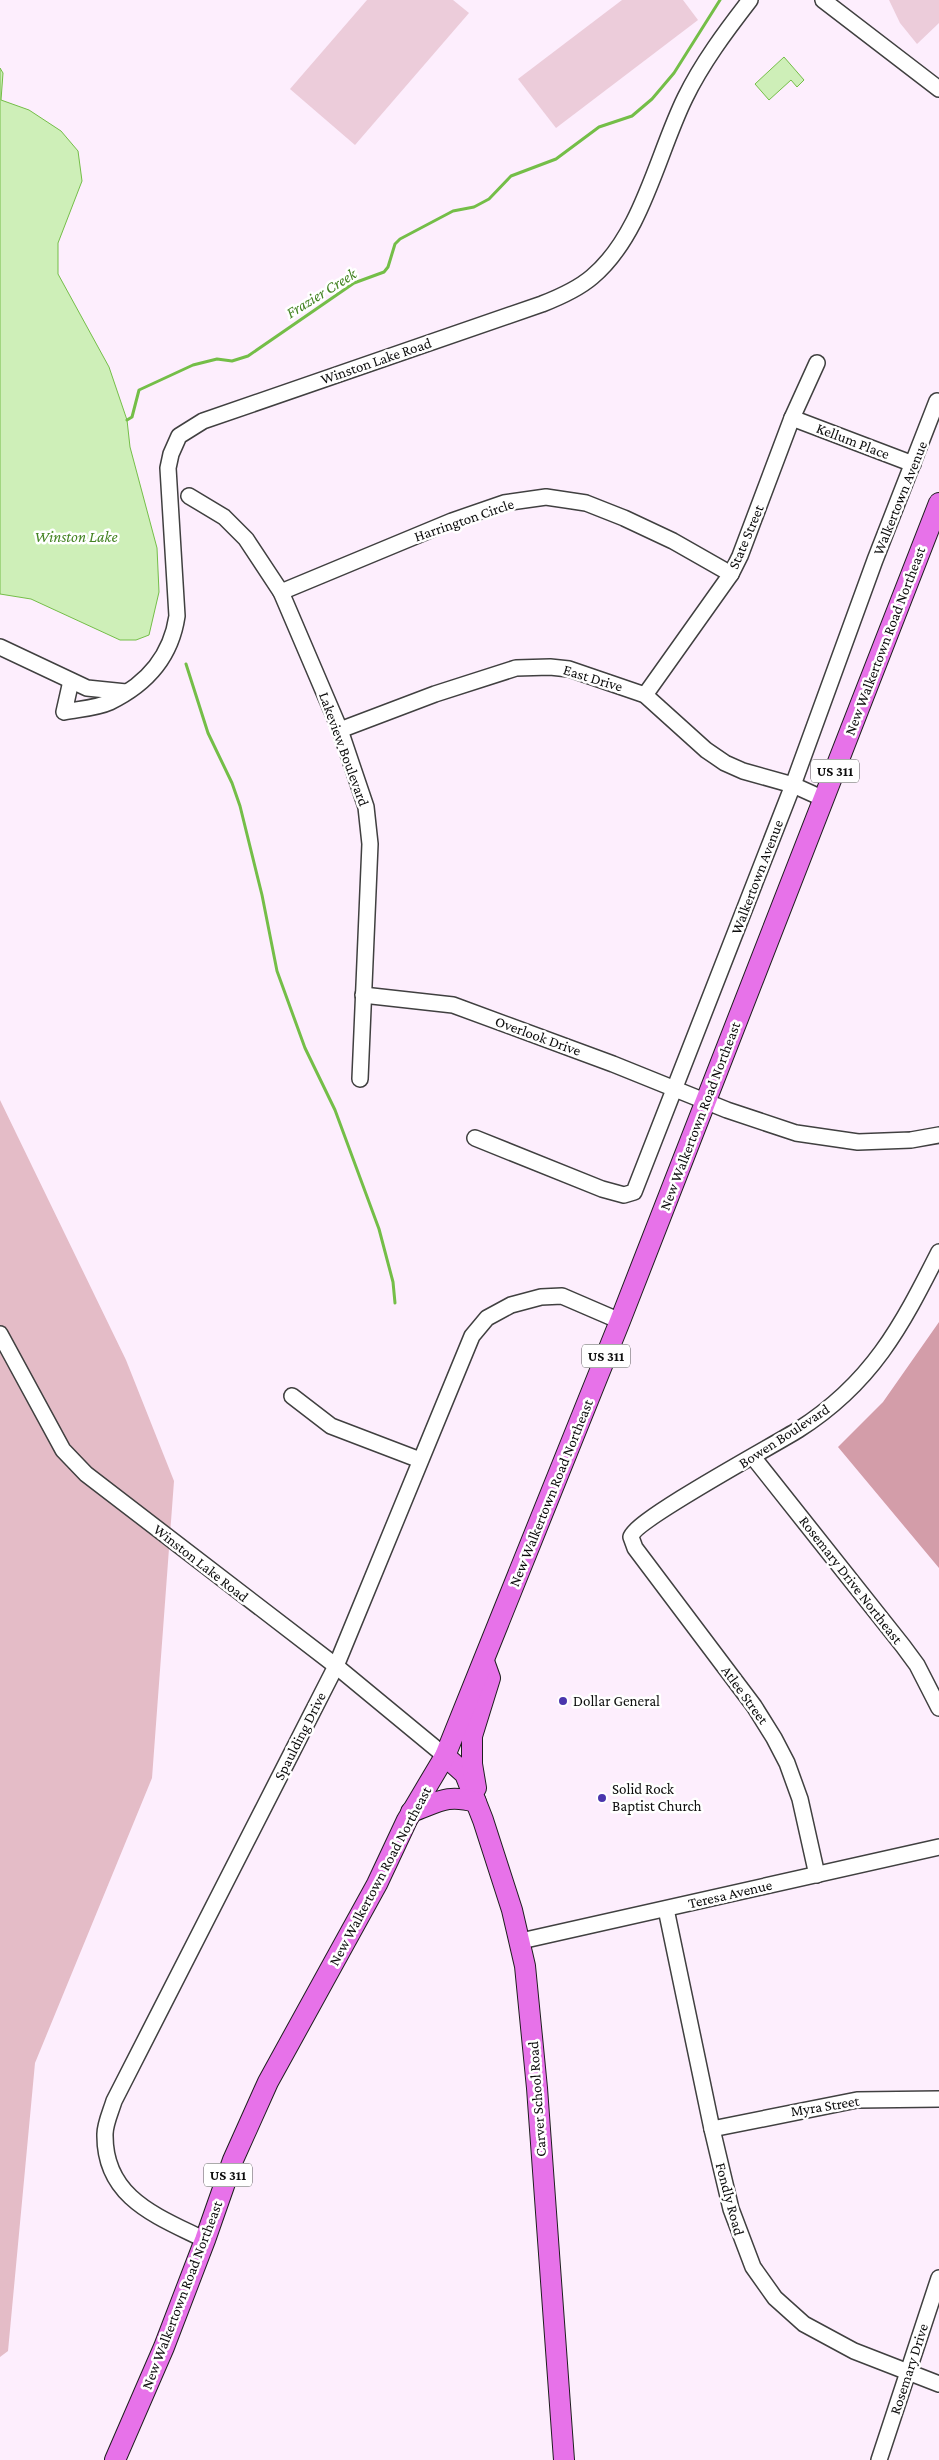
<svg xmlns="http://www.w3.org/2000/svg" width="939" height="2460" font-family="'Crimson Pro',serif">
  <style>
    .green { fill: #e4bcc7 }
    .forest { fill: #d39da9 }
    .pitch { fill: #ecccda }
    .water { fill: #ceefb8; stroke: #74be48 }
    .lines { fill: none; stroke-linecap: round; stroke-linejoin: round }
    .stream { stroke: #74be48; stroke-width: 3 }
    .minor-casing { stroke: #404040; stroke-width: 18 }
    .major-casing { stroke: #1e1e1e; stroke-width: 22 }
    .minor { stroke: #fff; stroke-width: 15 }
    .major { stroke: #e772e9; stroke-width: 20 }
    .poi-dot { fill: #4a35ad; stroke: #fff; stroke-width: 2 }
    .labels { text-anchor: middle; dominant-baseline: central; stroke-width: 5; stroke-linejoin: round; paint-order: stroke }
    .shield { fill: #fff; stroke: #565656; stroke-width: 1 }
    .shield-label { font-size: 14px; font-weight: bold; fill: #0d0d0d }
    .street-label { font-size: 15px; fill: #0d0d0d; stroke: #fff }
    .poi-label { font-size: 15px; fill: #0d0d0d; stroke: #fff; text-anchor: start }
    .water-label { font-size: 16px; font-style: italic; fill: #438322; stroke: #fff }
  </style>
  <rect width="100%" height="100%" fill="#fdeefd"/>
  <polygon class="green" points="0,1100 126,1360 174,1481 152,1778 35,2063 8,2351 0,2357"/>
  <polygon class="forest" points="939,1322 939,1568 838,1447 883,1402"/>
  <g class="pitch">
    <polygon points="367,0 453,0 469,13 355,145 290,89"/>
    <polygon points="622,0 683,0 698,20 556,128 518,79"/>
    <polygon points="889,0 939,0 939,23 917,44 900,23"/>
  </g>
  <g class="water">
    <polygon points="784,57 804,80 797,87 791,80 769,100 755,84"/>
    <polygon points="0,68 3,73 1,100 29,110 61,131 78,151 82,181 58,243 58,274 109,367 127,420 130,447 157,548 159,592 149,635 136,640 120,640 31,599 0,594"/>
  </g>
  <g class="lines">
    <g class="stream">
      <polyline points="127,420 132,417 139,390 193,365 217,359 232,361 248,356 354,283 384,272 388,267 395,244 400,239 453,211 474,207 489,199 511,176 556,159 599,127 632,116 652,99 674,73 720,0"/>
      <polyline points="186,664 208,733 232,783 240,806 262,895 277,971 305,1048 335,1110 379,1229 393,1282 395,1303"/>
    </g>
    <g class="minor-casing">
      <g id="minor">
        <polyline points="823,0 939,89"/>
        <polyline points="792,418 913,464"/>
        <polyline points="189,496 224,517 246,539 281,592 340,730 366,807 370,844 360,1079"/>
        <polyline points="281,592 452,521 504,503 546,497 586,503 624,518 673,541 731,574"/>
        <polyline points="0,647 87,688 126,692"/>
        <path d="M71,681L64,712C79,709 97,708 110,702C147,684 171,657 177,616L168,468L171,454L179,436L203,421L542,304C560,297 578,289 592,277C642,235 657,155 685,98C702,63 726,31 750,0"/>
        <polyline points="645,695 731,574 740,556 792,418 817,363"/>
        <polyline points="340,730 435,694 516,668 550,667 569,669 645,695 706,750 725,763 743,771 793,785 824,799"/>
        <polyline points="363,995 453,1005 613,1064 727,1110 796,1133 858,1142 911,1140 939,1135"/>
        <polyline points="475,1138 602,1189 624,1195 634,1192 793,785 875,560 937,401"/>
        <polyline points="0,1334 63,1450 86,1474 336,1666 445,1756"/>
        <polyline points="292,1396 331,1426 420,1460"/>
        <polyline points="753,1457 903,1646 917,1665 939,1708"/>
        <path d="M817,1875L800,1799L787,1763L774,1738L754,1706L635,1548L631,1537C635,1520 774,1445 798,1430C872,1383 901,1327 939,1252"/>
        <polyline points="666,1909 712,2129 731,2209 753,2267 775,2298 804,2324 854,2351 939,2384"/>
        <polyline points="521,1941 939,1847"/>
        <polyline points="712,2129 857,2100 939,2099"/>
        <path d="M205,2240C157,2216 104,2198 105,2134C105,2124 111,2111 114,2101L336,1666L472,1336L487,1318L511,1305L541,1297L562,1296L620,1321"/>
        <polyline points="879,2460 939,2278"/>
      </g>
    </g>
    <g class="major-casing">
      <g id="major">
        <polyline points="445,1756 465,1774 483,1820 512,1910 525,1966 537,2088 564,2460"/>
        <polyline points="476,1788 472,1764 472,1736 490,1678 485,1664"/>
        <path d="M411,1812C439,1802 446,1794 476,1802"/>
        <polyline points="115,2460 164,2347 205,2240 233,2160 268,2082 377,1884 407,1820 445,1756 620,1321 939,503"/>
      </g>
    </g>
    <use href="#minor" class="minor"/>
    <use href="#major" class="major"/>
  </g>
  <g class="poi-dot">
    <circle cx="563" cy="1701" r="5"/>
    <circle cx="602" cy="1798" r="5"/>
  </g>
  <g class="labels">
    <g class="shield">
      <rect x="811" y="759.5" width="48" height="23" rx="4"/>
      <rect x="582" y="1344.5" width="48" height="23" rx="4"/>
      <rect x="204" y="2163.5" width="48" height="23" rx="4"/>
    </g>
    <g class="shield-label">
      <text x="835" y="771">US 311</text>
      <text x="606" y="1356">US 311</text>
      <text x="228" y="2175">US 311</text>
    </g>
    <g class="street-label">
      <text transform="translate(376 361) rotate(-19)">Winston Lake Road</text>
      <text transform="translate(853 441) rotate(21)">Kellum Place</text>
      <text transform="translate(900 498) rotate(-68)">Walkertown Avenue</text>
      <text transform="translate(464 520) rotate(-19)">Harrington Circle</text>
      <text transform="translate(746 537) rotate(-67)">State Street</text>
      <text transform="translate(885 641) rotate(-69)">New Walkertown Road Northeast</text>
      <text transform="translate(593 678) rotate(17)">East Drive</text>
      <text transform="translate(344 749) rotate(70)">Lakeview Boulevard</text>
      <text transform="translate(757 877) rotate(-69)">Walkertown Avenue</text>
      <text transform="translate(538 1036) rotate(20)">Overlook Drive</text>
      <text transform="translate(700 1116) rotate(-69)">New Walkertown Road Northeast</text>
      <text transform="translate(784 1436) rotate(-33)">Bowen Boulevard</text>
      <text transform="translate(551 1493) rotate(-68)">New Walkertown Road Northeast</text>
      <text transform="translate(201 1563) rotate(38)">Winston Lake Road</text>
      <text transform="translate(851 1580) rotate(52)">Rosemary Drive Northeast</text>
      <text transform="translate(745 1695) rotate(54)">Atlee Street</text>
      <text transform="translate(300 1736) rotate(-63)">Spaulding Drive</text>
      <text transform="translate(380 1876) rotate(-62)">New Walkertown Road Northeast</text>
      <text transform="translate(730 1894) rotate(-13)">Teresa Avenue</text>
      <text transform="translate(537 2099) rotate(-94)">Carver School Road</text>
      <text transform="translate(825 2106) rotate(-9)">Myra Street</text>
      <text transform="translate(730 2199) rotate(75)">Fondly Road</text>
      <text transform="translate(182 2295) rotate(-69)">New Walkertown Road Northeast</text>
      <text transform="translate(909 2369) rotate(-72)">Rosemary Drive</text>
    </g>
    <g class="poi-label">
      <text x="573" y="1701">Dollar General</text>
      <text x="612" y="1789">Solid Rock<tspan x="612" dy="17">Baptist Church</tspan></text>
    </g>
    <g class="water-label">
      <text transform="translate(321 293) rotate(-32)">Frazier Creek</text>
      <text x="76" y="536">Winston Lake</text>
    </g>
  </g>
</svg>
